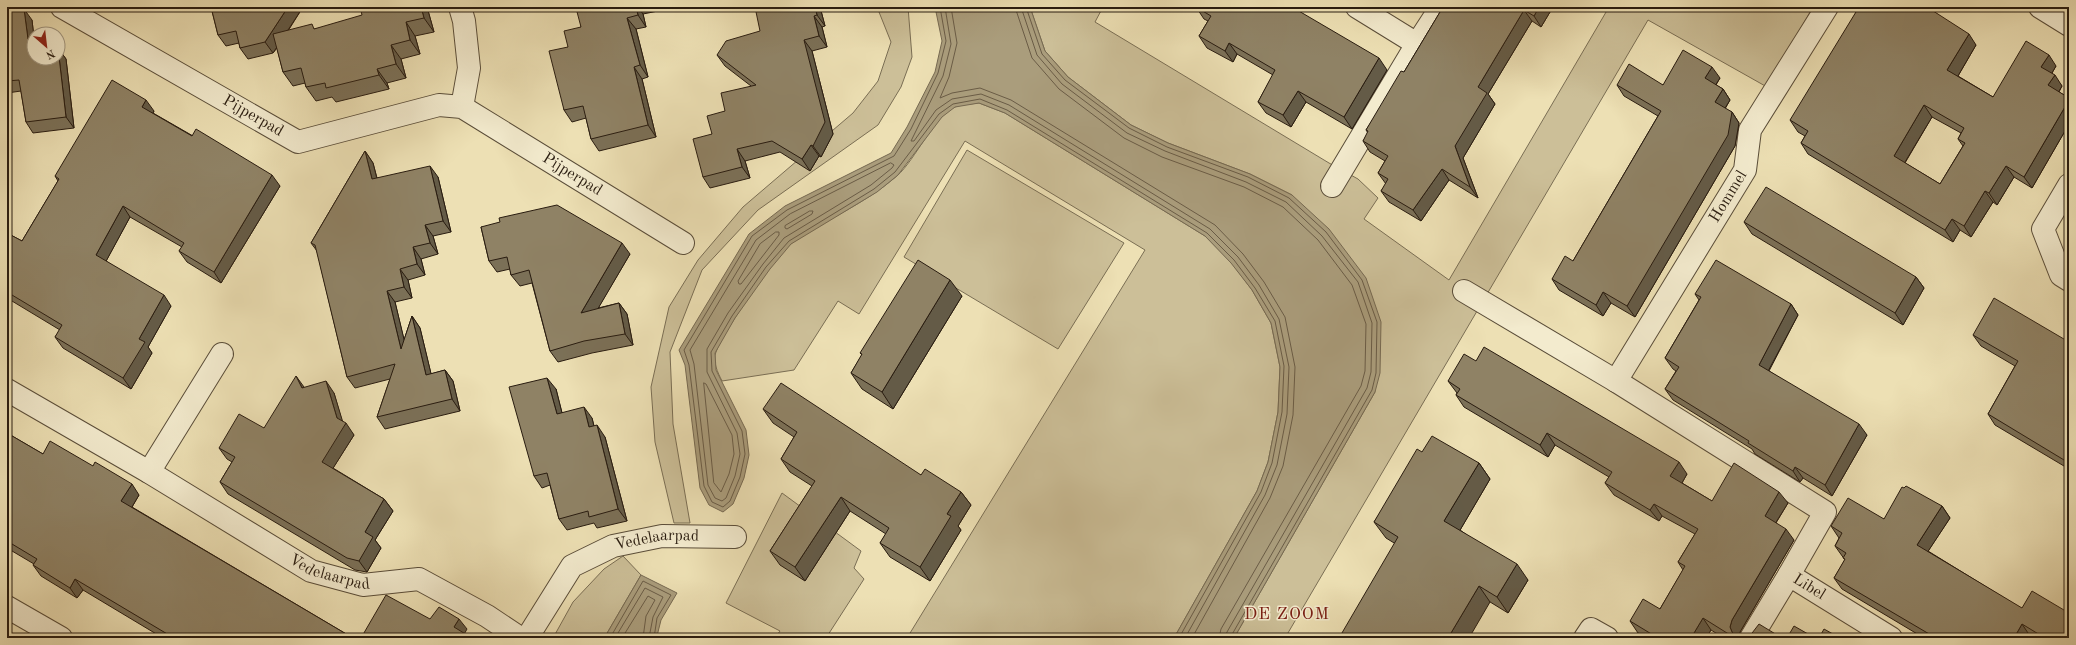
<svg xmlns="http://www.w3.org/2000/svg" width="2076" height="645" font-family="'Old Standard TT',serif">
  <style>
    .green { fill: #ccbf98; stroke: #7a6e54 }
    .water { fill: #aa9d7c; stroke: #766951 }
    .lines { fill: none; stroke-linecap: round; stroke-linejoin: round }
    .shore { stroke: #6a5c46; stroke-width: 1 }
    .minor-casing { stroke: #5a4d39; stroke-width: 24 }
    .minor { stroke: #f3ebce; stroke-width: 22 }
    .wall { fill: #7b7057; stroke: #291c10; fill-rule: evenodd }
    .shaded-wall { fill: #645b47; stroke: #291c10 }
    .building { fill: #8f8265; stroke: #291c10; fill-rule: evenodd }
    .labels { text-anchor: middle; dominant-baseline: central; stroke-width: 3; stroke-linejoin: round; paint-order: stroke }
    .street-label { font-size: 16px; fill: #291c10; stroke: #f3ebce }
    .neighbourhood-label { font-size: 17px; letter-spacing: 1px; fill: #7a1f14; stroke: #f3ebce }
  </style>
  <rect width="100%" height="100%" fill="#ede0b4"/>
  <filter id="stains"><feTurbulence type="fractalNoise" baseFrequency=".005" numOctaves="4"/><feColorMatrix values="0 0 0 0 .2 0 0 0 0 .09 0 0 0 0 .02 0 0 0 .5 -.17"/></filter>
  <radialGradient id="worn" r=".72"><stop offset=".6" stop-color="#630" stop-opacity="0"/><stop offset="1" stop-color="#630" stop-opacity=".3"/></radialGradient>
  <g class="green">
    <polygon points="877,7 908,7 912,57 901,87 878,125 758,210 702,270 670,352 673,424 690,523 674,523 655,442 651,387 669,307 698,260 743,207 853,113 878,81 891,42"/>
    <polygon points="1030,7 1103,7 1095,22 1329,163 1358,179 1378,198 1364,219 1449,280 1609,7 1813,7 1767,87 1648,20 1285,638 1234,638 1375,392 1292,195 1250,174 1168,143 1131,125 1068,77 1045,51"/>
    <path d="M979,103L1005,113L1205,236L1231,262L1252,290L1271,323L1280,367L1278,412L1268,462L1257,491L1174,638H907L1145,250L965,141L859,314L838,301L794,370L722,381C718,373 712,361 716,352C723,332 776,255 792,243C826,219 865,204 897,176C916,159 934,116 955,107C962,104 972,104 979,103Z"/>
    <polygon points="967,150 1124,243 1058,349 904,257"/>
    <polygon points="782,493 861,551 854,568 864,579 826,638 775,638 780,631 726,603"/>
    <polygon points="623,556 641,575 606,635 607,638 553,638 573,602 604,569"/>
  </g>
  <g class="water">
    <polygon points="935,7 1030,7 1045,51 1068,77 1131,125 1168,143 1250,174 1292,195 1329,229 1366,278 1381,322 1380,373 1375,392 1234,638 1174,638 1257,491 1268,462 1278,412 1280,367 1271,323 1252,290 1231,263 1205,236 1005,113 979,103 955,107 942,117 898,175 877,192 791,244 770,269 735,318 715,353 716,370 746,430 749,455 744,478 733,504 723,512 709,505 700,488 685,365 679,350 749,234 785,206 891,153 907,127 935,72 942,41"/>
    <polygon points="641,575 677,593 661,620 657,636 659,638 607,638 606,635"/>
  </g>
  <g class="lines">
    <g class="shore">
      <polyline points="940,7 946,41 938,73 911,129 894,156 787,210 752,236 684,350 689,365 704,486 712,502 723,507 730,501 740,477 745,454 742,431 712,371 711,352 732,316 766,267 789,241 874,189 895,172 939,114 953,104 980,99 1007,110 1207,233 1234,260 1255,288 1275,321 1284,366 1282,412 1272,463 1261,492 1179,638"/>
      <polyline points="945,7 951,44 943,76 911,141 914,141 936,110 952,99 981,94 1009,105 1210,229 1238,257 1259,285 1279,319 1289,367 1287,414 1277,465 1265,495 1185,638"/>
      <polyline points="951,7 957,43 949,77 940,98 952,93 980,88 1011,100 1215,225 1243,254 1264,282 1285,317 1295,367 1293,415 1283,466 1270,498 1192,638"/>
      <polyline points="1015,7 1032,58 1059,89 1124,138 1162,157 1244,187 1283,207 1318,240 1352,285 1366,324 1365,371 1361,386 1221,629 1219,638"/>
      <polyline points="1021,7 1037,55 1062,84 1127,133 1165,151 1246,182 1286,202 1322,236 1358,282 1372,323 1371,372 1367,388 1227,632 1225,638"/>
      <polyline points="1026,7 1042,54 1065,80 1129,128 1167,147 1248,177 1289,198 1326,232 1362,280 1377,322 1376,373 1372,390 1230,638"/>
      <polygon points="891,163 894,165 892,168 871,185 784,238 763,264 728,313 707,349 707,372 737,433 740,454 735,476 726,498 722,501 715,498 708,485 694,364 690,350 756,240 790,214"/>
      <polygon points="810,211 813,211 812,214 787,229 785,228 785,226"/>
      <polygon points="776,232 779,232 779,235 741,284 739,284 738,281 760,244"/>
      <polygon points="704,383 706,384 732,435 734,454 729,474 721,492 714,483"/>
      <polyline points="610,638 643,581 671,595 657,618 654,638"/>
      <polyline points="615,638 645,588 663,597 653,617 649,638"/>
      <polyline points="622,638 648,596 655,600 646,616 643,638"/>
    </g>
    <g class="minor-casing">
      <g id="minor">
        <path id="s1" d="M62,7L298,142L439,105L462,107L683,243"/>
        <polyline points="460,7 464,21 469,68 462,107"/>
        <polyline points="1357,7 1417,44 1441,7"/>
        <polyline points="2040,7 2069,25"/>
        <polyline points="7,8 12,7"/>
        <polyline points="2069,185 2043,229 2061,275 2069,280"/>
        <polyline points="1332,186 1417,44"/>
        <polyline points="1464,291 1616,381 1825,512 1789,575"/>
        <path id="s2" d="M1616,381L1745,170L1750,130L1827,7"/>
        <path id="s3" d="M7,390L149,472L311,571L363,585L419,579L487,616L520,638"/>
        <polyline points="149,472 222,354"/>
        <polyline points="7,607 61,638"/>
        <path id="s4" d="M527,638L572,566L613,546L662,536L735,537"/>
        <polyline points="1585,638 1591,629 1607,638"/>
        <path id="s5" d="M1751,638L1789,575L1891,638"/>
      </g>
    </g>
    <use href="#minor" class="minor"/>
  </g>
  <g class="wall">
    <polygon points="211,7 303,7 288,31 315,29 427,7 434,32 415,36 420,54 401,59 406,78 387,83 389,89 336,102 332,97 316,101 306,87 305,83 293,86 283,72 277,48 273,53 248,59 240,48 239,43 226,46 218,35"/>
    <polygon points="581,7 657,7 658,11 643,14 646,27 636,29 648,77 642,79 656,137 599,151 591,139 586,118 572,122 564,110 568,47 581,27"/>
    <polygon points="820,7 825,26 822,27 827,47 812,51 833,134 821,157 819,156 810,171 780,152 745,161 750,178 710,188 703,177 712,134 725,111 751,86 725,66 717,55"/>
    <polygon points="1196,7 1387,70 1352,129 1306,102 1291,127 1266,113 1258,102 1273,75 1237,54 1233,62 1207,48 1199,36 1208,21 1204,19"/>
    <polygon points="1443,7 1553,7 1541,27 1532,21 1488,94 1495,104 1463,158 1478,198 1449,180 1421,221 1389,202 1381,191 1386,184 1378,173 1385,161 1370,152 1363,141 1368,133 1366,130 1404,72"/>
    <path d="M1935,9L1933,11L1976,45L1958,76L1993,97L2056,66L2052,73L2062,86L2059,92L2069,98V124L2032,188L2014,177L1997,205L1993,202L1971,237L1960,230L1953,242L1808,154L1801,143L1805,136L1798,132L1790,120ZM1932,117L1961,133L1958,139L1963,146L1940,184L1905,163Z"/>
    <polygon points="7,11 32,20 34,38 34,58 58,48 66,59 74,128 33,133 26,122 21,91 7,93"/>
    <polygon points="1720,78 1716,85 1723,89 1730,100 1725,109 1732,112 1739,123 1735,146 1635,317 1611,303 1603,316 1559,290 1552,279 1573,261 1658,116 1624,96 1617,85 1663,85"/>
    <polygon points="154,111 153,113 280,186 221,283 187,262 179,251 182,247 130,217 106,261 171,306 148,347 152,353 131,389 63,348 55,337 60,330 7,298 7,233 22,241 58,181 55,176"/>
    <polygon points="365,151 373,163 377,178 438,177 451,232 433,236 438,254 421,259 425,275 408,280 412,298 395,302 404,340 412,316 420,328 431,374 445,370 453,381 460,411 385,429 377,417 390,379 355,388 347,377 317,251 311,243"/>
    <polygon points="1744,222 1916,277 1924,288 1903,325 1752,234"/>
    <polygon points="481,227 630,254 598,308 619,303 627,314 633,345 592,353 558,362 550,351 532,283 520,286 511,275 510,269 497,272 489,261"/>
    <polygon points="1695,294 1791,304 1798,315 1769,371 1867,435 1832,496 1803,478 1800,482 1755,454 1752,449 1673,400 1665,389 1676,371 1673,369 1665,358 1699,300"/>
    <polygon points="962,296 893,409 862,389 851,373 862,355 860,353"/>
    <polygon points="1973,335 2069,342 2069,469 1995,425 1988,414 2015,366 1981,346"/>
    <polygon points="1476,361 1687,474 1682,483 1712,501 1788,503 1776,523 1794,540 1740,632 1739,638 1740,638 1724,638 1711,630 1706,638 1647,638 1638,633 1630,621 1660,609 1683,570 1678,562 1695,534 1662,516 1659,521 1614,495 1605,483 1609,477 1555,445 1548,457 1464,407 1456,395 1457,393 1448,381"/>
    <polygon points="304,388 334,393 342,421 354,435 333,468 384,499 393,511 375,540 381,548 367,572 355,570 228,494 220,482 232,462 227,459 219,448 264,428"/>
    <polygon points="556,389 562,413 592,418 594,426 605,437 627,521 597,528 594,523 567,530 559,519 550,485 542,488 534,476"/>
    <polygon points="763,409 961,492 971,505 958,526 961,530 930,581 890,557 880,543 886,534 850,511 805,581 780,565 770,551 812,486 790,472 781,459 794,437 773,423"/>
    <polygon points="7,433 43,454 139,495 132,507 353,638 163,638 83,590 77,598 41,576 33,565 34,564 7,548"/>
    <polygon points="1422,452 1479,463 1490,479 1460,530 1528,580 1508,613 1386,538 1374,522"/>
    <polygon points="1942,506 1950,518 1928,551 2069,638 2034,638 2030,636 2029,638 1924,638 1842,589 1834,578 1845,560 1835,546 1839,538 1831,526 1884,519"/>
  </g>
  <g class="shaded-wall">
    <polygon points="288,7 303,7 273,53 265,42"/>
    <polygon points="421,7 427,7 434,32 424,18"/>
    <polygon points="636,7 638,7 643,14 646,27 638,15"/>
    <polygon points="815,7 820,7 825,26 817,15"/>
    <polygon points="1539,7 1553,7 1541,27 1534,16"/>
    <polygon points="1925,7 1933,7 1935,9 1931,15"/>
    <polygon points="24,9 32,20 34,38 28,39"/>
    <polygon points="1524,10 1532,21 1488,94 1495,104 1463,158 1478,198 1470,187 1455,146 1478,87"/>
    <polygon points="814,16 822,27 827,47 819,36"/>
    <polygon points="627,18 636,29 648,77 640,65"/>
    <polygon points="406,22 415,36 420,54 410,40"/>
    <polygon points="1969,34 1976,45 1955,81 1947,70"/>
    <polygon points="804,40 812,51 833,134 821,157 813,146"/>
    <polygon points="1229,43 1237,54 1233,62 1225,51"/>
    <polygon points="391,45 401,59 406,78 396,64"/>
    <polygon points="58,48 66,59 74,128 66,117"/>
    <polygon points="2049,55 2056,66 2049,78 2041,67"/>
    <polygon points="1379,58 1387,70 1352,129 1344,117"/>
    <polygon points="634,67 642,79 656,137 648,125"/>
    <polygon points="1712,67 1720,78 1713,89 1705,78"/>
    <polygon points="377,69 387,83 389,89 379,75"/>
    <polygon points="2055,75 2062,86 2056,96 2048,85"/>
    <polygon points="1723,89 1730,100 1722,113 1715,102"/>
    <polygon points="1298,91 1306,102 1291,127 1283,115"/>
    <polygon points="146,100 154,111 150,118 142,107"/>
    <polygon points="2069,100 2069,124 2032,188 2024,177"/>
    <polygon points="1924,105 1932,117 1902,167 1894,156"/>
    <polygon points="1732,112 1739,123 1735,146 1635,317 1627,306"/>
    <polygon points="811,145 819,156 810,171 802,159"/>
    <polygon points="737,149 745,161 750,178 742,167"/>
    <polygon points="365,151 373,163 380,191 372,179"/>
    <polygon points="430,166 438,177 451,232 443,221"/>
    <polygon points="2006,166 2014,177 1997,205 1989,193"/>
    <polygon points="1442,169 1449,180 1421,221 1413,210"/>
    <polygon points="272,175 280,186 221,283 214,272"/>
    <polygon points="1985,191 1993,202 1971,237 1964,226"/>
    <polygon points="123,206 130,217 104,265 96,255"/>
    <polygon points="1952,219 1960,230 1953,242 1945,230"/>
    <polygon points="425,225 433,236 438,254 430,243"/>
    <polygon points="622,243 630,254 589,324 581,313"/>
    <polygon points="413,247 421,259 425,275 417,264"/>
    <polygon points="400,269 408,280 412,298 404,287"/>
    <polygon points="1916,277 1924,288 1903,325 1895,313"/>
    <polygon points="950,280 962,296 893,409 882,392"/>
    <polygon points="387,291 395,302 409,360 401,349"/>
    <polygon points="1603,292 1611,303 1603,316 1596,305"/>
    <polygon points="164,295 171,306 148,347 152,353 131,389 123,378 139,339"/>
    <polygon points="619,303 627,314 633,345 625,334"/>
    <polygon points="1791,304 1798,315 1766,375 1759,365"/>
    <polygon points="412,316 420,328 434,386 426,375"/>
    <polygon points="445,370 453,381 460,411 452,399"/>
    <polygon points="296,376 304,387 302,388"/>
    <polygon points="547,378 556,389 565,425 557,414"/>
    <polygon points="326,381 334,393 344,426 346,423 354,435 330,473 322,462 337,418"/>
    <polygon points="584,407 592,418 597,439 589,427"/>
    <polygon points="1859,424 1867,435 1832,496 1825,485"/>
    <polygon points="597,425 605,437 627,521 618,509"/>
    <polygon points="1547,433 1555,445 1548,457 1540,445"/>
    <polygon points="1679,462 1687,474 1679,488 1670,476"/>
    <polygon points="1479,463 1490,479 1456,537 1444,521"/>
    <polygon points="1795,467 1803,478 1800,482 1793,471"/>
    <polygon points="132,484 139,495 129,512 121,501"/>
    <polygon points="961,492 971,505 958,526 961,530 930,581 920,567 947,514"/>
    <polygon points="1779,492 1788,503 1773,527 1765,516"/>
    <polygon points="841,497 850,511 805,581 795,567"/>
    <polygon points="384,499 393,511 375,540 381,548 367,572 359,561 365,532"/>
    <polygon points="1654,504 1662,516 1659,521 1650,510"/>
    <polygon points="1942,506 1950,518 1925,556 1917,545"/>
    <polygon points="1786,529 1794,540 1740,632 1739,638 1736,638 1732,632 1730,627 1732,620"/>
    <polygon points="1517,564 1528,580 1508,613 1497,597"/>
    <polygon points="75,579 83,590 77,598 70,588"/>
    <polygon points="1479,586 1490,602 1469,638 1448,638"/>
    <polygon points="1703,618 1711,630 1706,638 1691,638"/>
    <polygon points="459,619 467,629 462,638 454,627"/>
    <polygon points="2022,624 2030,636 2029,638 2014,638"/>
    <polygon points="467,635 470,638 465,638"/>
  </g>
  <g class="building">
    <polygon points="211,7 288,7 265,42 240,48 236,31 218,35"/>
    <polygon points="360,7 421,7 424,18 406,22 410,40 391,45 396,64 377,69 379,75 326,88 325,83 306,87 301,68 283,72 273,34 312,24 314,29 362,15"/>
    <polygon points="581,7 636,7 638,15 627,18 640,65 634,67 648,125 591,139 583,106 564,110 549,51 568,47 564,31 581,27 576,8"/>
    <polygon points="755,7 815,7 817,15 814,16 819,36 804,40 825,122 813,146 811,145 802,159 772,141 737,149 742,167 703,177 693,139 712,134 707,116 725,111 721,93 756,85 717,55 726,41 760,31"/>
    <polygon points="1196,7 1292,7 1379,58 1344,117 1298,91 1283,115 1258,102 1275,70 1229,43 1225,51 1199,36 1211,16"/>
    <polygon points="1443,7 1539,7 1534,16 1524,10 1478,87 1487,93 1455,146 1470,187 1442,169 1413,210 1381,191 1388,179 1378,173 1388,156 1363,141 1368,131 1366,130 1401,71 1404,72"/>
    <path d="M1859,7H1927L1969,34L1947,70L1993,97L2026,41L2049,55L2041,67L2055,75L2048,85L2069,98V100L2024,177L2006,166L1989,193L1985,191L1964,226L1952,219L1945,230L1801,143L1808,131L1790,120ZM1924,105L1964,128L1958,139L1965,143L1940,184L1894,156Z"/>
    <polygon points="24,9 28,39 34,38 34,58 58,58 58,48 66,117 26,122 19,80 7,81 7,11"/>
    <polygon points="1683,50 1712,67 1705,78 1723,89 1715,102 1732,112 1728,135 1627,306 1603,292 1596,305 1552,279 1565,256 1573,261 1661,111 1617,85 1629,64 1663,85"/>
    <polygon points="112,80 146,100 142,107 192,136 196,129 272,175 214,272 179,251 184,243 123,206 96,255 164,295 139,339 145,342 123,378 55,337 62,325 7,292 7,233 22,241 59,179 55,176"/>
    <polygon points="365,151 372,179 430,166 443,221 425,225 430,243 413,247 417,264 400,269 404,287 387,291 401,349 412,316 426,375 445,370 452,399 377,417 395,364 347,377 315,245 311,243"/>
    <polygon points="1766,187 1916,277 1895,313 1744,222"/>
    <polygon points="557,205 622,243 581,313 619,303 625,334 584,341 550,351 529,270 511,275 507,257 489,261 481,227 500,222 499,218"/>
    <polygon points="918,260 950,280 882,392 851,373 862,354 860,353"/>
    <polygon points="1716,260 1791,304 1759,365 1859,424 1825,485 1795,467 1793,471 1748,443 1749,441 1665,389 1679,367 1665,358 1701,297 1695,294"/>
    <polygon points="1994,298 2069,342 2069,463 1988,414 2018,361 1973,335"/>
    <polygon points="1484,347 1679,462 1670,476 1712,501 1734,463 1779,492 1765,516 1786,529 1732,620 1730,627 1732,632 1736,637 1740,638 1735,638 1703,618 1691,638 1658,638 1630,621 1643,599 1660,609 1685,566 1678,562 1698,529 1654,504 1650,510 1605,483 1612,472 1547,433 1540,445 1456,395 1460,389 1448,381 1464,354 1476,361"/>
    <polygon points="296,376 302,388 326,381 337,418 346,423 322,462 384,499 365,532 373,537 359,561 347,558 220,482 235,457 219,448 239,414 264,428"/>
    <polygon points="547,378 557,414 584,407 589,427 597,425 618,509 589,517 588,511 559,519 547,473 534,476 509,387"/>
    <polygon points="781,383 921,475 925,469 961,492 947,514 951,516 920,567 880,543 889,528 841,497 795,567 770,551 815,481 781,459 797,432 763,409"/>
    <polygon points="7,433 43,454 50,441 93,466 95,462 132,484 121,501 353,638 174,638 75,579 70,588 33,565 37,559 7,541"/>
    <polygon points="1432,436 1479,463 1444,521 1517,564 1497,597 1479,586 1448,638 1339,638 1398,537 1374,522 1417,449 1422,452"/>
    <polygon points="1906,486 1942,506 1917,545 2022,608 2032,591 2069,613 2069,638 2045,638 2022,624 2014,638 1936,638 1834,578 1845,559 1843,558 1846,553 1835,546 1842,533 1831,526 1848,498 1884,519 1902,487 1904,488"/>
    <polygon points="386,595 430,619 439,607 459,619 454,627 467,635 465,638 361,638"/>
    <polygon points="1759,624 1782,638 1746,638 1749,637"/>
    <polygon points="1794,626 1815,638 1787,638"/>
    <polygon points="1824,629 1840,638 1819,638"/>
  </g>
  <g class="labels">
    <g class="street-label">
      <text stroke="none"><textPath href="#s1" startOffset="220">Pijperpad</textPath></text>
      <text stroke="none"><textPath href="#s1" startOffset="570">Pijperpad</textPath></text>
      <text stroke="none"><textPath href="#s2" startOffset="216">Hommel</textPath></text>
      <text stroke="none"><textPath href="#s4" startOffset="175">Vedelaarpad</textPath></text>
      <text stroke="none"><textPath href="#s3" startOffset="372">Vedelaarpad</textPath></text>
      <text stroke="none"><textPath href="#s5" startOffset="97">Libel</textPath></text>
    </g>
    <g class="neighbourhood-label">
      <text x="1287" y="614">DE ZOOM</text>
    </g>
  </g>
  <rect width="2076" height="645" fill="none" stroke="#ede0b4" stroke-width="24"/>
  <rect x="8" y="8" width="2060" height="629" fill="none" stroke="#291c10" stroke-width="2"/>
  <rect x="12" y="12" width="2052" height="621" fill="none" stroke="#291c10"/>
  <g transform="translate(46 46) rotate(152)"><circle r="19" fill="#f3ebce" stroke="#a29882"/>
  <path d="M0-3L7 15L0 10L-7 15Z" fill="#8f2418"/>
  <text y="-6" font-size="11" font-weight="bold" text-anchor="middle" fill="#291c10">N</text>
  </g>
  <rect width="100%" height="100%" filter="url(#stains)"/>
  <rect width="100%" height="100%" fill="url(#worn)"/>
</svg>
